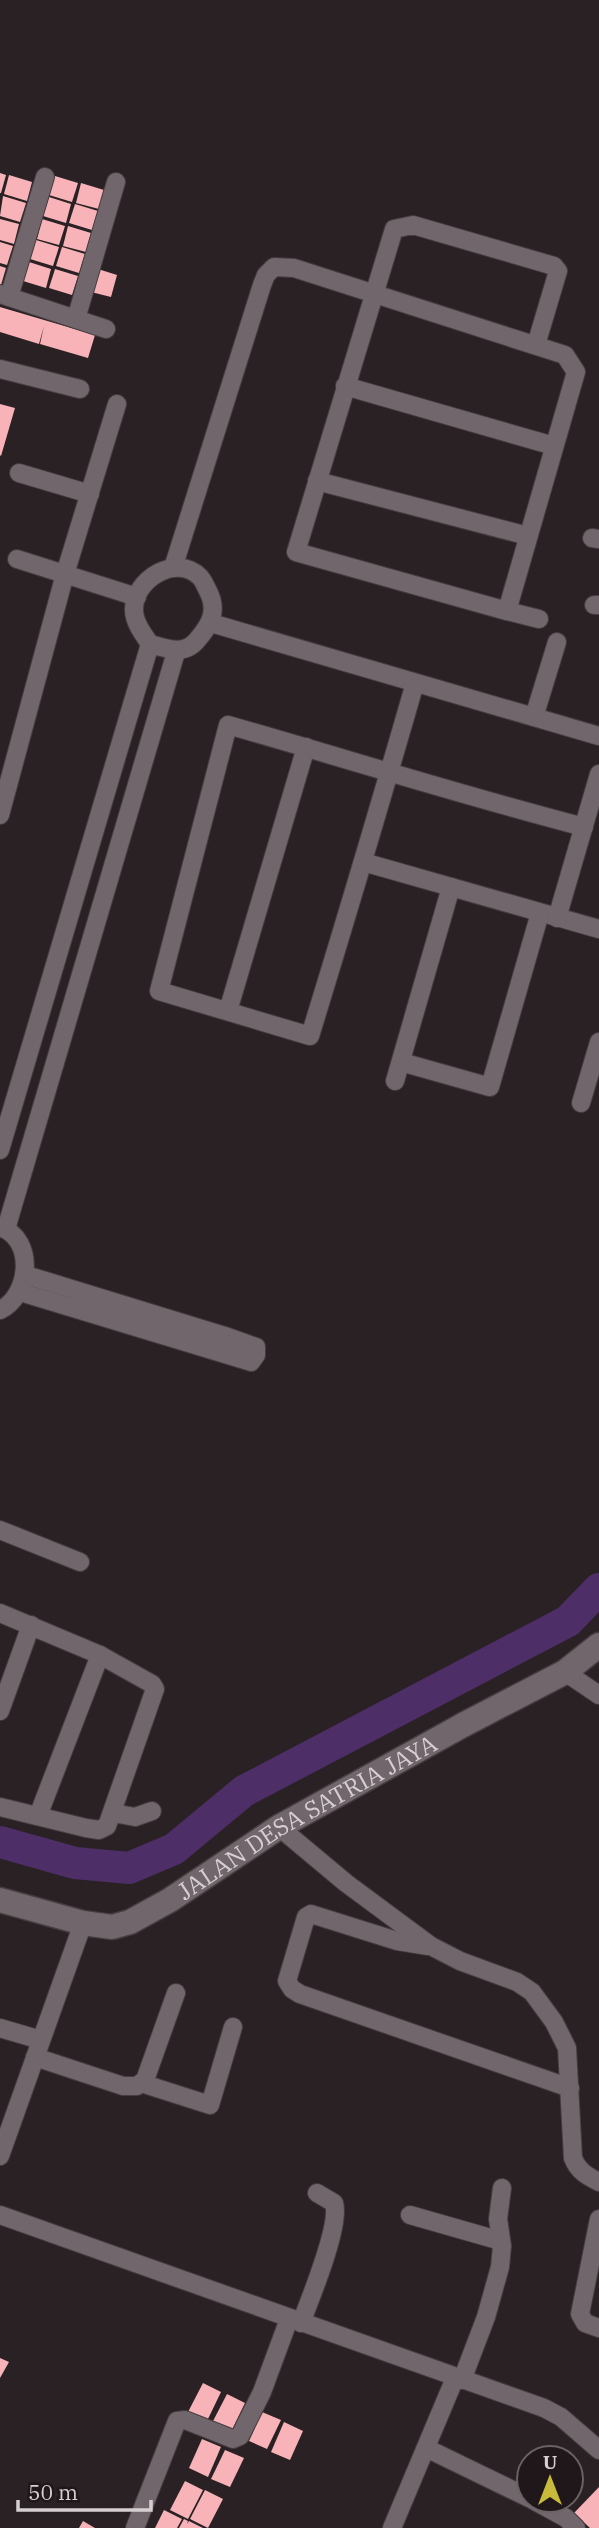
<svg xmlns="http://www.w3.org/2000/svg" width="599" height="2528" font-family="'IBM Plex Serif',serif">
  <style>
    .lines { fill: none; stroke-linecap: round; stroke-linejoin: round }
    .river { stroke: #4d2e67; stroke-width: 32 }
    .building { fill: #f7b3b8 }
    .street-casing { stroke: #453d41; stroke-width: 20 }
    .secondary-casing { stroke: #453d41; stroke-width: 27 }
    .street { stroke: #71666b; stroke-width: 18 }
    .secondary { stroke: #71666b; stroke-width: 24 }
    .labels { text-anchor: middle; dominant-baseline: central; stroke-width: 7; stroke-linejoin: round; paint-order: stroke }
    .street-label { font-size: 24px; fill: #d6cfd2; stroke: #20171b }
  </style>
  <rect width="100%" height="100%" fill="#2a2124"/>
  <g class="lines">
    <polyline class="river" points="0,1842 75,1863 129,1868 174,1849 244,1791 568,1621 599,1589"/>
  </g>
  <g class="building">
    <polygon points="0,173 6,175 1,193 0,193"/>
    <polygon points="9,175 32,182 27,201 4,194"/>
    <polygon points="55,176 78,183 72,202 49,195"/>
    <polygon points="81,183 104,190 99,209 76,203"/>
    <polygon points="3,196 26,203 20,222 0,216"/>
    <polygon points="49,197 71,204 66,223 43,216"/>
    <polygon points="75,204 98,211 92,230 69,223"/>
    <polygon points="0,219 19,224 14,244 0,240"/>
    <polygon points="42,219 65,226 59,245 37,239"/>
    <polygon points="68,226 91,233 86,252 63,246"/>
    <polygon points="36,240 59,247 53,266 30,259"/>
    <polygon points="0,242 13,246 7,265 0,263"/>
    <polygon points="62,247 85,254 79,273 56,266"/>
    <polygon points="29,262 51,269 46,288 23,281"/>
    <polygon points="0,266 6,268 1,285 0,285"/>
    <polygon points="55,269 78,276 72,295 49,288"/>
    <polygon points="98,269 117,275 111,297 91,292"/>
    <polygon points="0,307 95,335 88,358 40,344 44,326 39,344 0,332"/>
    <polygon points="0,404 15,408 1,456 0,455"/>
    <polygon points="0,2358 9,2362 0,2378"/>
    <polygon points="203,2383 221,2392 207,2421 188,2412"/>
    <polygon points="227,2394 245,2403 231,2432 212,2423"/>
    <polygon points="262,2412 281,2420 267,2449 249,2441"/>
    <polygon points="284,2422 303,2431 290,2460 271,2452"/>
    <polygon points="202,2439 221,2447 208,2477 189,2468"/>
    <polygon points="225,2450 244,2458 230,2487 211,2479"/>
    <polygon points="185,2481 203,2490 188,2519 170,2510"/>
    <polygon points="599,2487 599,2528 590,2528 574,2513"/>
    <polygon points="205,2490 223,2499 208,2528 190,2519"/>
    <polygon points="164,2510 182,2519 177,2528 155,2528"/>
    <polygon points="184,2519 188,2521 187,2524 189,2521 203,2528 179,2528"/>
    <polygon points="83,2521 95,2528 79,2528"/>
  </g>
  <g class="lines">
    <g class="street-casing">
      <g id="street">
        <polyline points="0,294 106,329"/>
        <polyline points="9,297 45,177"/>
        <polyline points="76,319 116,182"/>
        <polyline points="0,369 80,389"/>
        <polyline points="345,386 554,446"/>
        <polyline points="19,473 90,494"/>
        <polyline points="317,481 528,536"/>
        <polyline points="592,538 599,539"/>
        <polyline points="17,559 137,597"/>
        <polyline points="173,568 262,285 266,275 274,267 294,268 565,355 576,372 507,611 296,552 394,229 413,225 554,266 558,271 536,345"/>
        <polyline points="594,605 599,605"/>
        <polyline points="507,611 539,619"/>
        <polyline points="211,623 599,736"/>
        <path d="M415,683C381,801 346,919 310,1036L159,991L228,725C347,759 464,796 584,827"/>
        <polyline points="534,717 557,642"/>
        <polyline points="0,815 65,574 117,404"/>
        <polyline points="363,862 599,929"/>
        <polyline points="557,918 599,774"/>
        <polyline points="228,1011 306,747"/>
        <polyline points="401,1062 490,1087 540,913"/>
        <polyline points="395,1081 451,887"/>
        <polyline points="581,1103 599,1042"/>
        <path d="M0,1150L150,644C143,634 134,622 134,610C133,580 176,553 200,577C203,580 206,587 208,591C218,610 211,624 198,639C185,656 168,649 150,644"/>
        <path d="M0,1227C36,1239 30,1296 0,1310"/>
        <polyline points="6,1229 176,652"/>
        <polyline points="20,1292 251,1362 256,1355 256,1347 225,1336 26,1275"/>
        <polyline points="0,1530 80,1562"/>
        <polyline points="0,1613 100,1655 152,1684 155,1689 107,1826 99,1830 86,1828 0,1807"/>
        <polyline points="565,1672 599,1695"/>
        <polyline points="0,1711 31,1625"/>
        <polyline points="113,1813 135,1817 152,1811"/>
        <polyline points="38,1816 100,1655"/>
        <path d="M279,1827L346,1883L431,1946L460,1961L517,1982L532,1992L554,2022L567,2048L573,2158C578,2171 587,2176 599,2182"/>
        <polyline points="428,1946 397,1941 311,1914 306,1917 287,1981 292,1989 300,1994 570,2088"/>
        <polyline points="0,2028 41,2040"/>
        <polyline points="35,2057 123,2086 137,2086 145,2080 176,1993"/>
        <polyline points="141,2083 210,2105 233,2027"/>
        <polyline points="0,2156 83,1923"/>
        <polyline points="0,2215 544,2408 561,2417 599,2450"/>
        <polyline points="410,2215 501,2241"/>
        <polyline points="599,2219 580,2314 585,2323 599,2328"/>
        <path d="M301,2323C310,2299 341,2225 334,2203L317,2193"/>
        <polyline points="462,2380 486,2317 500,2267 502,2246 498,2219 502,2188"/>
        <polyline points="426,2448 529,2498"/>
        <polyline points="533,2500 566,2518 576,2528"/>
        <polyline points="135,2528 177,2421 185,2420 233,2439 240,2436 262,2392 289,2319"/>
        <polyline points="392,2528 455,2378"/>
      </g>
    </g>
    <g class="secondary-casing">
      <g id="secondary">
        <path id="s1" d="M0,1900L83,1923L112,1927L130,1922L170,1900L279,1827L463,1725L565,1672L599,1645"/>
      </g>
    </g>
    <use href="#street" class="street"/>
    <use href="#secondary" class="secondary"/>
  </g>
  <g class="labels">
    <g class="street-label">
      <text stroke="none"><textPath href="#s1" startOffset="340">JALAN DESA SATRIA JAYA</textPath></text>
    </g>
  </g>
  <g transform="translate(550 2479)"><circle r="33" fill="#20171b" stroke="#696164" stroke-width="2"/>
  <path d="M0-5L12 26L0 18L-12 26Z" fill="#c8bb3b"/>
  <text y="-10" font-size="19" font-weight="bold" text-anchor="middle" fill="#d6cfd2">U</text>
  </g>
  <path d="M18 2500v10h133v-10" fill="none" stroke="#d6cfd2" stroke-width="3.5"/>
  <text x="28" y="2500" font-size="21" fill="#d6cfd2" stroke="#20171b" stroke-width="5" paint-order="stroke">50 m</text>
</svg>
